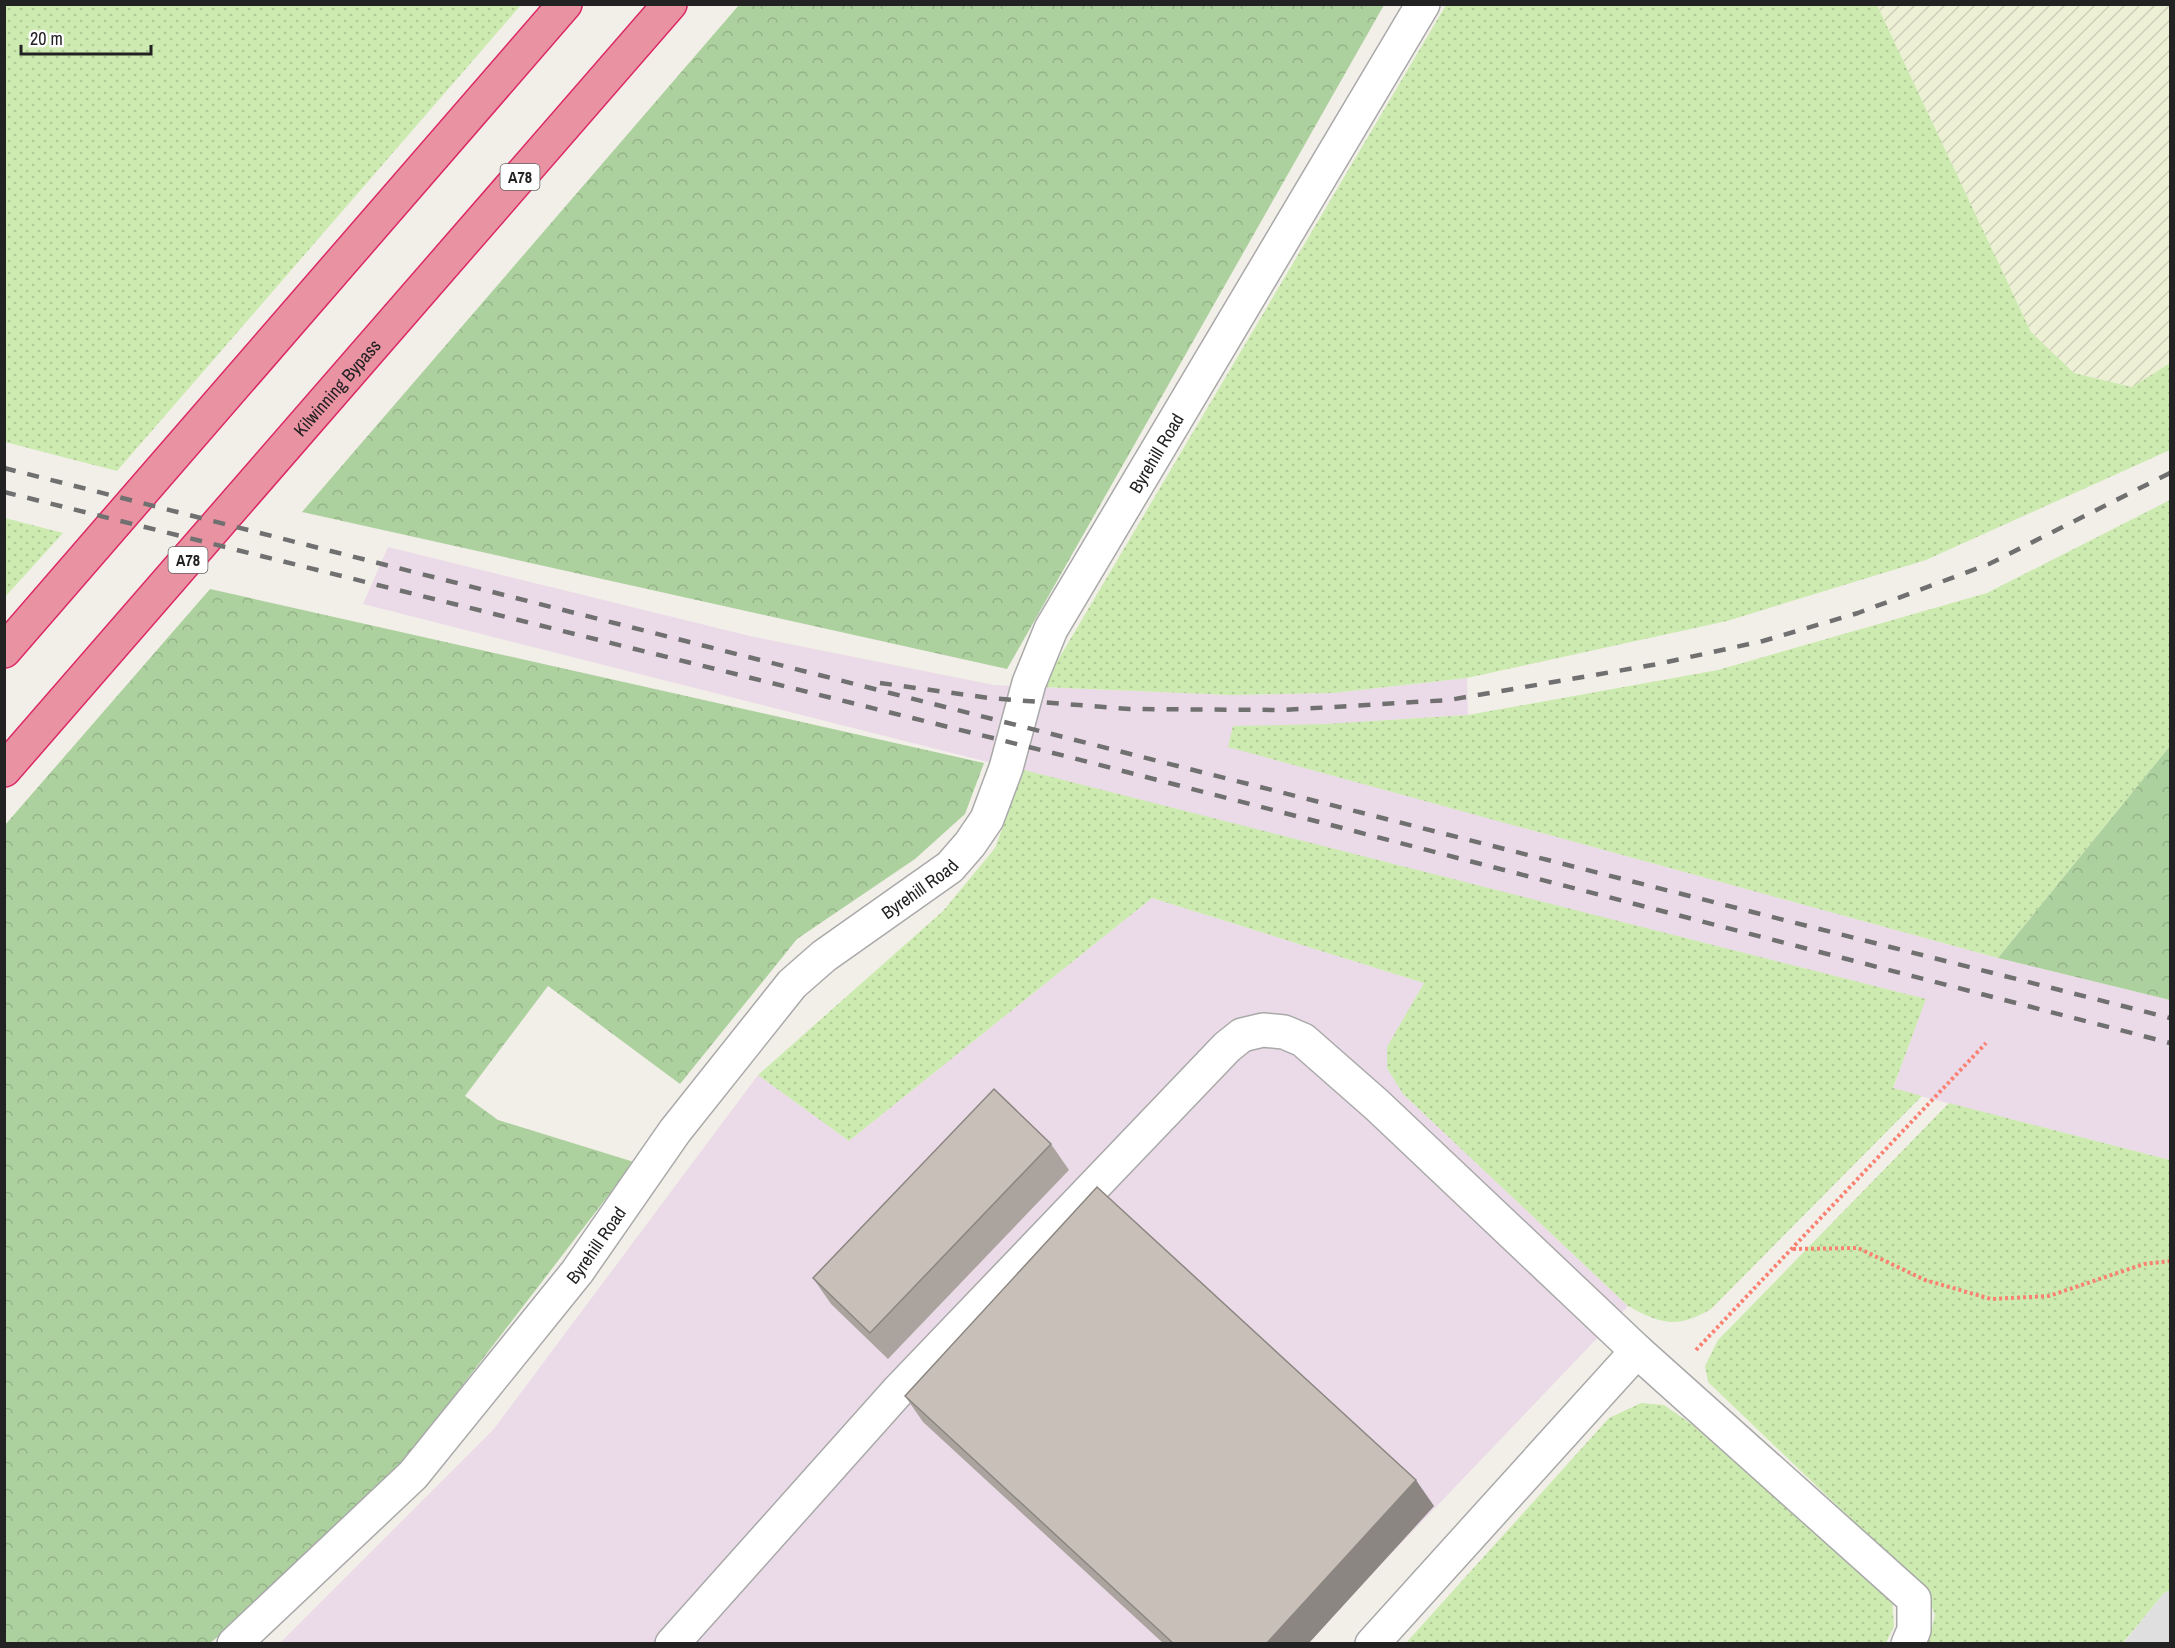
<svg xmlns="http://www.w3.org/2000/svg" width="2175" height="1648" font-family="'Archivo Narrow',sans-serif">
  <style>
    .residential { fill: #e0dfdf }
    .industrial { fill: #ebdbe8 }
    .farmland { fill: url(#farmland-furrows) }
    .grass { fill: url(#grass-dots) }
    .forest { fill: url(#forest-crowns) }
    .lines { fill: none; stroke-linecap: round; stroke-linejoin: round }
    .minor-casing { stroke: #a9a9a9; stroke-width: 36 }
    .highway-casing { stroke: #dc2a67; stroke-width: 36 }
    .path { stroke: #fa8072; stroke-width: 4; stroke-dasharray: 3 3; stroke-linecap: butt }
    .minor { stroke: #fff; stroke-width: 33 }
    .highway { stroke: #e892a2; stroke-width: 33 }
    .rail { stroke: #707070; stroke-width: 4.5; stroke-dasharray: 12 12; stroke-linecap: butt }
    .wall { fill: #aba49e }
    .shaded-wall { fill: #8b8681 }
    .building { fill: #c7bfb8; stroke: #8b8681; stroke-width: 1.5 }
    .labels { text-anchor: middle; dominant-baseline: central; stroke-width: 4.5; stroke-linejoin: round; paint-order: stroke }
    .shield { fill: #fff; stroke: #646464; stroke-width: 1.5 }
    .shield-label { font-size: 16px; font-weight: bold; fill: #222 }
    .street-label { font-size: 18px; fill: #222; stroke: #fff }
  </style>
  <defs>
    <pattern id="farmland-furrows" width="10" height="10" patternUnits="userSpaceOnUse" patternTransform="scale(1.5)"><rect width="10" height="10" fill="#eef0d5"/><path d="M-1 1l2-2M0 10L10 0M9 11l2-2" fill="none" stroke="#ccceb7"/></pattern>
    <pattern id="grass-dots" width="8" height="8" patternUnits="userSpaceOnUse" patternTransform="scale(1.5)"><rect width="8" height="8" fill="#cdebb0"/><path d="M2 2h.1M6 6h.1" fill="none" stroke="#b0c997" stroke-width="1.8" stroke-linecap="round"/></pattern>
    <pattern id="forest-crowns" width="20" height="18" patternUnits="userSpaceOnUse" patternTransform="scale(1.5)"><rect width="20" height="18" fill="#add19e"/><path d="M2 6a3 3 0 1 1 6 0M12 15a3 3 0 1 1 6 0" fill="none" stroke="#95b388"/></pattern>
  </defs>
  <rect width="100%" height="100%" fill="#f2efe9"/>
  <polygon class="residential" points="2170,1590 2170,1643 2123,1644 2164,1593"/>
  <g class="industrial">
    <polygon points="388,547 750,636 994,685 1230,695 1333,693 1467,678 1468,715 1331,724 1229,747 1998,958 2170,1000 2170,1160 1893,1089 1925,999 363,604"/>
    <polygon points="1152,898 1424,983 1387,1048 1387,1068 1403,1094 1628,1306 1306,1643 279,1644 493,1430 758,1075 849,1141"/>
  </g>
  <polygon class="farmland" points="1877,5 2170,5 2170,363 2133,387 2074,373 2031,332"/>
  <g class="grass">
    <polygon points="4,5 5,4 521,5 117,471 5,442"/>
    <polygon points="1446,5 1877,5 2031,332 2074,373 2132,387 2170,363 2170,450 1926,560 1727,621 1467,678 1333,693 1230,695 1042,687"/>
    <polygon points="2170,500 2170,746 1998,958 1228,747 1233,726 1325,724 1468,715 1718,670 1987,593"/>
    <polygon points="5,518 63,533 5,597 4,518"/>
    <path d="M1024,770L1926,999L1893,1088L1922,1096L1711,1309C1677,1329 1661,1324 1628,1306L1403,1094L1387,1068V1047L1424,983L1152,898L849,1141L758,1075L943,911L995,848Z"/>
    <polygon points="1949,1103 2170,1160 2170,1590 2164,1593 2123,1643 1928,1643 1935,1615 1925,1590 1708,1382 1705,1366 1718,1340"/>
    <polygon points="1641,1403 1664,1405 1694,1426 1892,1601 1894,1626 1886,1643 1405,1644 1609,1418"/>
  </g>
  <g class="forest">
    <polygon points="739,5 1384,5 1007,669 302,512"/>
    <polygon points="210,589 984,763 965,814 915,859 797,939 680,1084 548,986 465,1096 498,1120 634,1162 405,1460 241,1619 210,1643 5,1644 5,825"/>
    <polygon points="2170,746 2170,1000 1998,958"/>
  </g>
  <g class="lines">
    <g class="minor-casing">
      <g id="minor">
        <path id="s1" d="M234,1644L413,1475L577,1272L675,1131L792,984L824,956L950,867L970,844L987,819L1006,768L1029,683L1051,629L1423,4"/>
        <polyline points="672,1644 897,1392 1227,1047 1242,1035 1263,1030 1284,1032 1303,1040 1377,1105 1637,1351 1914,1599 1914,1630 1908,1644"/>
        <polyline points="1372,1644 1637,1351"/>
      </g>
    </g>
    <g class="highway-casing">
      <g id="highway">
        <polyline points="4,651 565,4"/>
        <path id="s2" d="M4,770L670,4"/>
      </g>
    </g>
    <g class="path">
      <polyline points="1793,1249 1858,1248 1925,1280 1991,1299 2049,1296 2144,1264 2170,1261"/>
      <polyline points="1696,1350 1986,1043"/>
    </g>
    <use href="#minor" class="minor"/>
    <use href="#highway" class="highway"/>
    <g class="rail">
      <polyline points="4,468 2170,1018"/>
      <polyline points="4,492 1069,757 2170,1043"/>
      <polyline points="880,683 989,698 1129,709 1283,710 1449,700 1658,664 1763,641 1858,613 1989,564 2170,473"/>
    </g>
  </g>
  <g class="wall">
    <polygon points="1051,1144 1069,1170 888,1359 831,1304 813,1278"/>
    <polygon points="905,1396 1434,1506 1308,1644 1164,1644 923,1422"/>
  </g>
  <polygon class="shaded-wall" points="1416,1480 1434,1506 1308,1644 1266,1644"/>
  <g class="building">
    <polygon points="994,1089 1051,1144 870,1333 813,1278"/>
    <polygon points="1097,1187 1416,1480 1266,1644 1174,1644 905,1396"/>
  </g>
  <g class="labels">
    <g class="shield">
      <rect x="500.5" y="164" width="39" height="26" rx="4.5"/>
      <rect x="168.5" y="547" width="39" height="26" rx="4.5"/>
    </g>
    <g class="shield-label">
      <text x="520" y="177">A78</text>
      <text x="188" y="560">A78</text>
    </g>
    <g class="street-label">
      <text stroke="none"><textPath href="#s2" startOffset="507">Kilwinning Bypass</textPath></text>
      <text stroke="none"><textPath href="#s1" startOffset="1530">Byrehill Road</textPath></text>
      <text stroke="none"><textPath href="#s1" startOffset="1026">Byrehill Road</textPath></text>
      <text stroke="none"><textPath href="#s1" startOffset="540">Byrehill Road</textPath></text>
    </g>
  </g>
  <rect width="2175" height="1648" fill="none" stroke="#222222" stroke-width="12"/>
  <path d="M21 45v9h130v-9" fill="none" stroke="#222222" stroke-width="3"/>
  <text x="30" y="45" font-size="18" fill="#222222" stroke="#ffffff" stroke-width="4.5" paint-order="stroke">20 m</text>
</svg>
